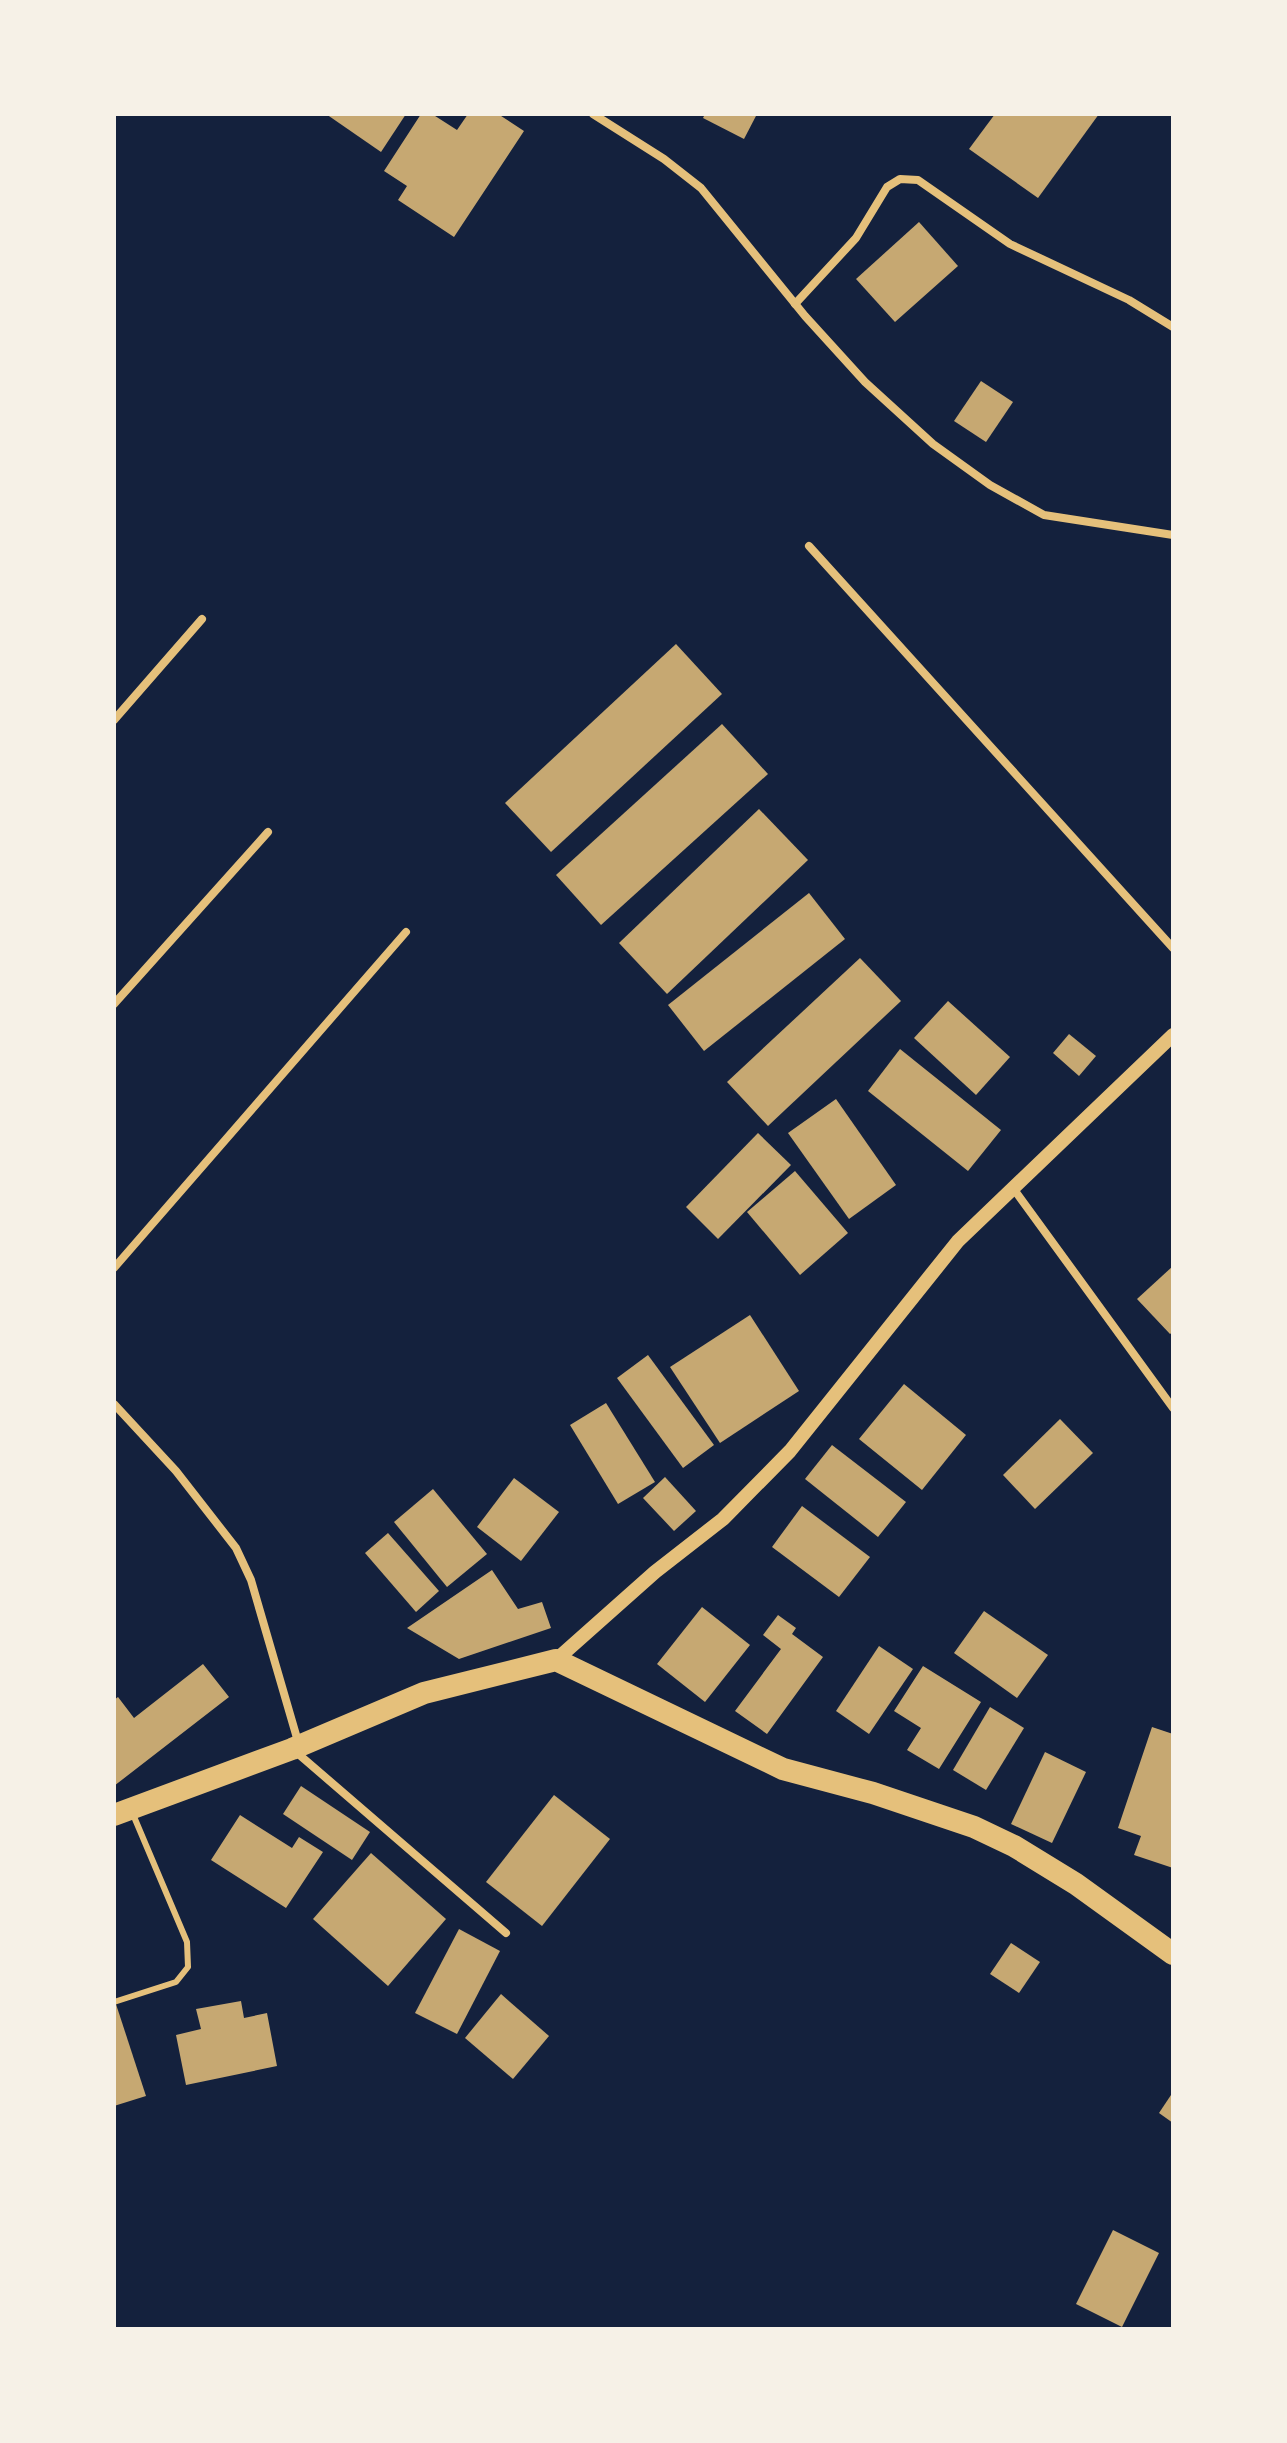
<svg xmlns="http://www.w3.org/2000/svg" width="1287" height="2443" font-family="Inter,sans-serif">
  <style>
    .building { fill: #c6a872 }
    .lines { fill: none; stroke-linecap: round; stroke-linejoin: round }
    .service { stroke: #e5c07b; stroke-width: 6 }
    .minor { stroke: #e5c07b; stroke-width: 8 }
    .tertiary { stroke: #e5c07b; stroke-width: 14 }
    .trunk { stroke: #e5c07b; stroke-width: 22 }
  </style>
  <rect width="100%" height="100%" fill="#14213d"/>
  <g class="building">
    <polygon points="326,114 406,114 381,152"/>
    <polygon points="421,114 432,114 457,130 468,114 498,114 524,131 454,237 398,200 407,186 384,171"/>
    <polygon points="705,114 757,114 744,139 703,118"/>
    <polygon points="995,114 1099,114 1038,198 969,149"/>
    <polygon points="919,222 958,266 895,322 856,279"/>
    <polygon points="981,381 1013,402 986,442 954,421"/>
    <polygon points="676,644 722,694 551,852 505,803"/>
    <polygon points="722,724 768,774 601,925 556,875"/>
    <polygon points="759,809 808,860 667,994 619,943"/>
    <polygon points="809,893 845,939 704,1051 668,1005"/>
    <polygon points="860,958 901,1001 768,1126 727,1082"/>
    <polygon points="948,1001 1010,1057 976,1095 914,1038"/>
    <polygon points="1069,1034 1096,1056 1079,1076 1053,1053"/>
    <polygon points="900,1049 1001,1130 968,1171 868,1091"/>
    <polygon points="836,1099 896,1185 849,1219 788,1133"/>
    <polygon points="758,1133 791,1165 718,1239 686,1207"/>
    <polygon points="795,1171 848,1233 800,1275 747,1212"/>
    <polygon points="1173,1266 1173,1332 1170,1334 1137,1299"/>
    <polygon points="750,1315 799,1391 720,1443 670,1367"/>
    <polygon points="648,1355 714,1445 683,1468 617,1378"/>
    <polygon points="904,1384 966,1435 922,1490 859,1439"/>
    <polygon points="606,1403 655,1482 618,1504 570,1425"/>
    <polygon points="1060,1419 1093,1453 1035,1509 1003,1475"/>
    <polygon points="832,1445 906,1502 878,1537 805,1479"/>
    <polygon points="665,1477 696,1511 674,1531 643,1498"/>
    <polygon points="514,1478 559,1512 521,1561 477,1527"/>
    <polygon points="433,1489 487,1554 447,1587 394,1522"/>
    <polygon points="802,1506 870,1557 839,1597 772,1547"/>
    <polygon points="388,1533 439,1591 416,1612 365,1553"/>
    <polygon points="492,1570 518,1609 542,1602 551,1628 459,1659 407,1628"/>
    <polygon points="702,1607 750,1645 705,1702 657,1664"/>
    <polygon points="984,1611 1048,1655 1017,1698 954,1653"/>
    <polygon points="778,1615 796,1628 792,1634 823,1657 767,1734 735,1711 781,1649 763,1635"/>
    <polygon points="879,1646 913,1669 869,1734 836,1711"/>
    <polygon points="203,1664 229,1697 114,1786 114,1700 118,1697 134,1718"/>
    <polygon points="923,1666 981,1702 939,1769 907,1750 921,1728 894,1711"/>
    <polygon points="990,1707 1024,1728 986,1790 953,1770"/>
    <polygon points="1152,1727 1173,1734 1173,1868 1134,1855 1141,1836 1118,1828"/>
    <polygon points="1045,1752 1086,1772 1052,1843 1011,1824"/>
    <polygon points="301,1786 370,1832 352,1860 283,1814"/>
    <polygon points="554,1795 610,1839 542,1926 486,1882"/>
    <polygon points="240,1815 292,1848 299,1837 323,1852 286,1908 211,1860"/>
    <polygon points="371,1853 446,1919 388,1986 313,1919"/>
    <polygon points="459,1929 500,1951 457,2034 415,2013"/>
    <polygon points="1011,1943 1040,1962 1019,1993 990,1974"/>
    <polygon points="501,1994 549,2036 513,2079 465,2038"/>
    <polygon points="114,1998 146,2096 114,2106"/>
    <polygon points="241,2001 244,2018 267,2013 277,2066 186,2085 176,2035 201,2029 196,2009"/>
    <polygon points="1173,2092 1173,2123 1159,2113"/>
    <polygon points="1113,2230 1159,2253 1122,2327 1076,2304"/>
  </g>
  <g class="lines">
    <polyline class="service" points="114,2002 176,1982 188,1967 187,1942 132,1812"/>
    <g class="minor">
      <polyline points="593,114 664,159 701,188 805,316 865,382 933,444 990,485 1044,515 1173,535"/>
      <polyline points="795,304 856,238 887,187 900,179 918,180 1010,244 1129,300 1173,327"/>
      <polyline points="809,546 1173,948"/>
      <polyline points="114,720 202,619"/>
      <polyline points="114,1004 268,832"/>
      <polyline points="1013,1188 1173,1408"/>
      <polyline points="114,1268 406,932"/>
      <polyline points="114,1404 176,1471 236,1548 251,1580 299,1745"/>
      <polyline points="296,1752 506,1933"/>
    </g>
    <polyline class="tertiary" points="556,1660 655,1572 723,1519 790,1451 958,1241 1173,1035"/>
    <polyline class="trunk" points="114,1815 292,1749 424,1693 556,1660 783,1769 873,1793 974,1827 1014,1846 1076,1884 1173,1954"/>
  </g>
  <rect width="1287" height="2443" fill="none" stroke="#f6f1e7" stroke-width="232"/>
</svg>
